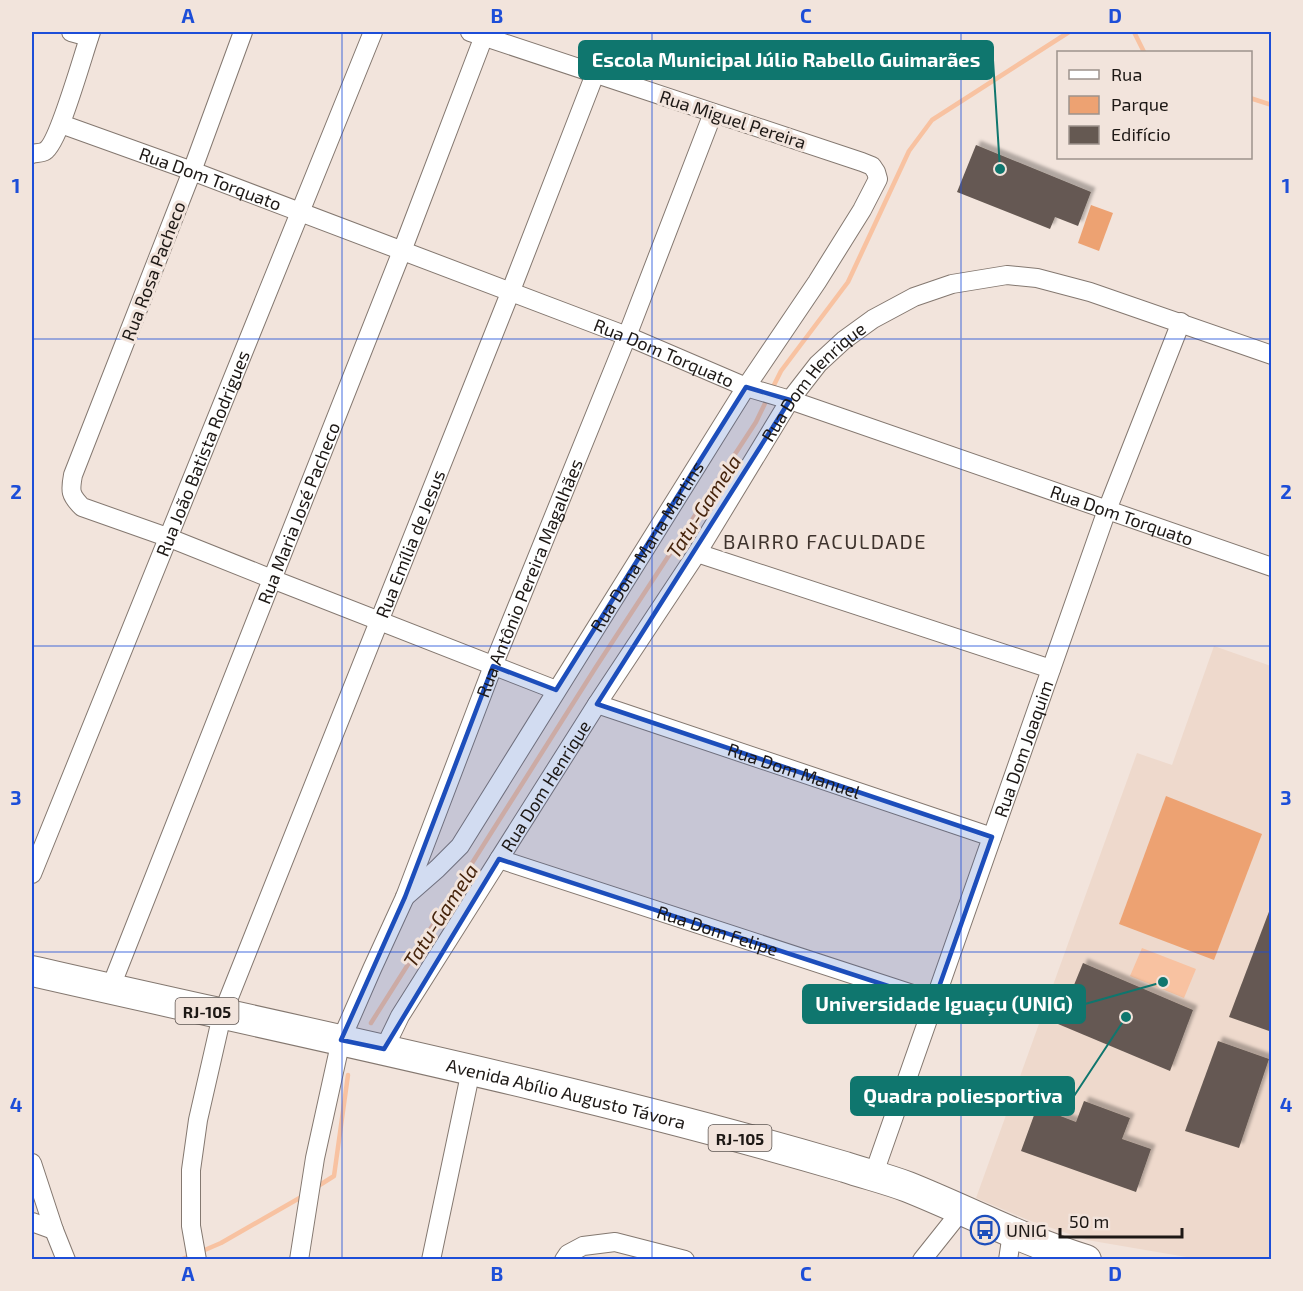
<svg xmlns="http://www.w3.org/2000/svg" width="1303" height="1291" font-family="'Exo 2',sans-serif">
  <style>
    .built { fill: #eed9cc }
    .green { fill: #eda272 }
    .water { fill: #f8c2a1 }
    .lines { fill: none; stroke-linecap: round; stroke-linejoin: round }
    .stream { stroke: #f8c2a1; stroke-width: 4.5 }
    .building { fill: #655952; filter: url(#shadow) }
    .street-casing { stroke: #847870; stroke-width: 20 }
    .primary-casing { stroke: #847870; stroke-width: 32 }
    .street { stroke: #fff; stroke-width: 18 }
    .primary { stroke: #fff; stroke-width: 30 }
    .marked { fill: #1d4ebb; fill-opacity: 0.2; stroke: #1d4ebb; stroke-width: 4.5; stroke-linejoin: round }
    .grid { fill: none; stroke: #1d4ed8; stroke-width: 1.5; stroke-opacity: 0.55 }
    .labels { text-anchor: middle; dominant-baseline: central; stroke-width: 6; stroke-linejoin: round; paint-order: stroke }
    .shield { fill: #f2e4dc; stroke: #5d5551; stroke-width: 1.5 }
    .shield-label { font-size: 16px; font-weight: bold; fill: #1d1815 }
    .street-label { font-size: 18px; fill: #1d1815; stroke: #f2e4dc }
    .poi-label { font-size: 18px; fill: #1d1815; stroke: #f2e4dc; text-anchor: start }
    .water-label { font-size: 20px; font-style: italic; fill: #46240c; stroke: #f2e4dc }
    .neighbourhood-label { font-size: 20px; letter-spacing: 1.5px; fill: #3e332d; stroke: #f2e4dc }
    .leader { fill: none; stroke: #0f766e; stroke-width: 2 }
    .callout-dot { fill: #0f766e; stroke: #f2e4dc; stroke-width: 2 }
    .callout { fill: #0f766e; stroke: #0f766e; stroke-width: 2 }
    .callout-label { font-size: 20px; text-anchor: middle; font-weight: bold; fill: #fff }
    .neatline { fill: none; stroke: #1d4ed8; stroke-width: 2 }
    .grid-label { font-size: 20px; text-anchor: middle; font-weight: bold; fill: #1d4ed8 }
  </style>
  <defs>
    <filter id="shadow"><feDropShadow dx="4.5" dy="-4.5" stdDeviation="1.5" flood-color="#0004"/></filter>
  </defs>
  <rect width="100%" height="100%" fill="#f2e4dc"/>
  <polygon class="built" points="1214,646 1271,666 1271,1259 1198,1259 1087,1240 1028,1220 976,1198 1137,753 1172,765"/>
  <g class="green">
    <polygon points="1091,205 1113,213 1099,251 1078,243"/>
    <polygon points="1166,796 1262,834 1214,960 1119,924"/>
  </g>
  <polygon class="water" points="1142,948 1196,969 1184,998 1130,976"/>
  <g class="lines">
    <g class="stream">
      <polyline points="1134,32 1144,52"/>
      <polyline points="1250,98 1272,105"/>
      <polyline points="772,389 781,371 848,282 909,151 932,120 1069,32"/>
      <polyline points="371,1023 596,667 756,422 768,397"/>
      <polyline points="315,1188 334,1176 348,1075"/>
      <polyline points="200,1252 221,1243 303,1196"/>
      <polyline points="180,1260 192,1255"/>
    </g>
  </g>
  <g class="building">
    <polygon points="976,145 1091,192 1078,226 1055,217 1050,229 957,192"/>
    <polygon points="1270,909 1272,909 1272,1032 1229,1017"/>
    <polygon points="1083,963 1193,1010 1170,1071 1058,1024"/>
    <polygon points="1218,1041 1269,1059 1239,1148 1185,1131"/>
    <polygon points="1084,1101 1130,1118 1122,1139 1151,1149 1136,1192 1021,1151 1037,1107 1076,1122"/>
  </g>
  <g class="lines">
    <g class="street-casing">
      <g id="street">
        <polyline points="71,32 89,37"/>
        <path d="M243,32L192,171L73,475C70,491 70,495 82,507L167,537L272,579L556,690"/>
        <path id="s1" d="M61,124L192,171L627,336L746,387L790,400L1272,567"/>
        <path d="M32,154C36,153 42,153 45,151C59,143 84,51 91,32"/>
        <polyline points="697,553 1051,669"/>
        <path id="s2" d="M597,704L992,837"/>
        <path id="s3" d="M499,859L934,1001"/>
        <path id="s4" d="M32,874L373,32"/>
        <path id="s5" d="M405,897L437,869L460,846L746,387L817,282L862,210L878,179L876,172L872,166L862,162L470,32"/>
        <path id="s6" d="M110,989L402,251L484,36"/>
        <path id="s7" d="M384,1049L400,1016L597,704L697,553L790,400L818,364L844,340L873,319L914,297L952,284L1007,275L1037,278L1090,292L1272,355"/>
        <polyline points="32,1163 54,1230 66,1260"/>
        <path id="s8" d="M873,1176L1107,510L1181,322"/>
        <polyline points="32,1222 54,1230"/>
        <path id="s9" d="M197,1260L191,1226V1170L198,1120L222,1015L510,293L595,74"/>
        <path id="s10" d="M299,1260L315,1158L341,1040L372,969L405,897L493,666L627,336L713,113"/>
        <polyline points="431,1260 471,1070"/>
        <polyline points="564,1260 568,1254 583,1246 615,1242 685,1260"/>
        <polyline points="922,1260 961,1211"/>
        <polyline points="1008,1260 1012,1233"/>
      </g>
    </g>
    <g class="primary-casing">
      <g id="primary">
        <path id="s11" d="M32,971C303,1033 577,1088 845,1167C866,1174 887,1179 908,1187C968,1211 1024,1241 1086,1260"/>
      </g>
    </g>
    <use href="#street" class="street"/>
    <use href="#primary" class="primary"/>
  </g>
  <path class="marked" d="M746,387L790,400L597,704L992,837L934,1001L499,859L384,1049L341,1040L405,897L493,666L556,690Z"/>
  <path class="grid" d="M342,32V1260M652,32V1260M961,32V1260M32,339H1272M32,646H1272M32,952H1272"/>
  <defs>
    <g id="bus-ring" transform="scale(1.5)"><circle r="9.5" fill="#f2e4dc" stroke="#1d4ebb" stroke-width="1.5"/><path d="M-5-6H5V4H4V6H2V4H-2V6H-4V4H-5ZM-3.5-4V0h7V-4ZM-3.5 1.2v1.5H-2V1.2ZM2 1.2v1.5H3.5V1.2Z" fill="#1d4ebb"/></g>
  </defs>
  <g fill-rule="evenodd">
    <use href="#bus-ring" x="985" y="1230"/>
  </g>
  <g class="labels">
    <g class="shield">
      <rect x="175.5" y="998" width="63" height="26" rx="4.5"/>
      <rect x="708.5" y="1125" width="63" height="26" rx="4.5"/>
    </g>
    <g class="shield-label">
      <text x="207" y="1011">RJ-105</text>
      <text x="740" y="1138">RJ-105</text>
    </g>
    <g class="street-label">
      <text transform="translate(733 119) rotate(18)">Rua Miguel Pereira</text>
      <text stroke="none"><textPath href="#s1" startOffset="159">Rua Dom Torquato</textPath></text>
      <text transform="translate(153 271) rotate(-69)">Rua Rosa Pacheco</text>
      <text stroke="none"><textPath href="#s1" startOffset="645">Rua Dom Torquato</textPath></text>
      <text stroke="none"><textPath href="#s7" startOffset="795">Rua Dom Henrique</textPath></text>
      <text stroke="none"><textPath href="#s4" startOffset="454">Rua João Batista Rodrigues</textPath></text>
      <text stroke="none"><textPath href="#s6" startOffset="512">Rua Maria José Pacheco</textPath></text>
      <text stroke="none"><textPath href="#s1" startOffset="1131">Rua Dom Torquato</textPath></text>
      <text stroke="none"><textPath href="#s9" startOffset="756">Rua Emília de Jesus</textPath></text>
      <text stroke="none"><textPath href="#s5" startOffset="428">Rua Dona Maria Martins</textPath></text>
      <text stroke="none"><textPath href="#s10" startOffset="723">Rua Antônio Pereira Magalhães</textPath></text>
      <text stroke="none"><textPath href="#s8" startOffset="453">Rua Dom Joaquim</textPath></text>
      <text stroke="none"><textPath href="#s2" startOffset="208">Rua Dom Manuel</textPath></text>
      <text stroke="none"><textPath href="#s7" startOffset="309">Rua Dom Henrique</textPath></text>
      <text stroke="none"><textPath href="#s3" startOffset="230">Rua Dom Felipe</textPath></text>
      <text stroke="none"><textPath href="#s11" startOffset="548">Avenida Abílio Augusto Távora</textPath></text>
    </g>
    <g class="poi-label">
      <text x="1006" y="1230">UNIG</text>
    </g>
    <g class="water-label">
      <text transform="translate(703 506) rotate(-57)">Tatu-Gamela</text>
      <text transform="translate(440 915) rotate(-57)">Tatu-Gamela</text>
    </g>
    <g class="neighbourhood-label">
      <text x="825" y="541">BAIRRO FACULDADE</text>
    </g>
  </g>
  <path class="leader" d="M1000 169L993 60M1163 982L1085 1004M1126 1017L1074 1096"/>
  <g class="callout-dot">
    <circle cx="1000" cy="169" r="6"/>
    <circle cx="1163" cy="982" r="6"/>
    <circle cx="1126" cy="1017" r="6"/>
  </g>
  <g class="callout">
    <rect x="579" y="41" width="414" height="38" rx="6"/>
    <rect x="803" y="985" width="282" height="38" rx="6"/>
    <rect x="851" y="1077" width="223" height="38" rx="6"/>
  </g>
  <g class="callout-label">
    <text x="786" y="67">Escola Municipal Júlio Rabello Guimarães</text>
    <text x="944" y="1011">Universidade Iguaçu (UNIG)</text>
    <text x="963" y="1103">Quadra poliesportiva</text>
  </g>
  <rect width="1303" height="1291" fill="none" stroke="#f2e4dc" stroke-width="66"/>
  <rect x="1057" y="51" width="195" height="108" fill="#f2e4dc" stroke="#9d928c" stroke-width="1.5"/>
  <rect x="1069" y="70" width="30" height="9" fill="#ffffff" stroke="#9d928c" stroke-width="1.5"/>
  <text x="1111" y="81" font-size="18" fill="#1d1815">Rua</text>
  <rect x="1069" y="96" width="30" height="18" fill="#eda272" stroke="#9d928c" stroke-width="1.5"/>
  <text x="1111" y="111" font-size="18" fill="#1d1815">Parque</text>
  <rect x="1069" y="126" width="30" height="18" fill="#655952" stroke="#9d928c" stroke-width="1.5"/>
  <text x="1111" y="141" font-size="18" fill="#1d1815">Edifício</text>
  <path d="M1060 1228v9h122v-9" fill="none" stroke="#1d1815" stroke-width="3"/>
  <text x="1069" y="1228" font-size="18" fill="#1d1815" stroke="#f2e4dc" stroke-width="4.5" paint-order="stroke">50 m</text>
  <rect x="33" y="33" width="1237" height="1225" class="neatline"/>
  <g class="grid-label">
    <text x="188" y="23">A</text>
    <text x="497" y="23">B</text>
    <text x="806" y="23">C</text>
    <text x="1115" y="23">D</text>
    <text x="16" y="193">1</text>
    <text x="1286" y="193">1</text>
    <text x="16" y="499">2</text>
    <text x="1286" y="499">2</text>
    <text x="16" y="805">3</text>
    <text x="1286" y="805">3</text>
    <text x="16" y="1112">4</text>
    <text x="1286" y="1112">4</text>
    <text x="188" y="1281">A</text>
    <text x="497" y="1281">B</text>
    <text x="806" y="1281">C</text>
    <text x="1115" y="1281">D</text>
  </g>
</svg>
